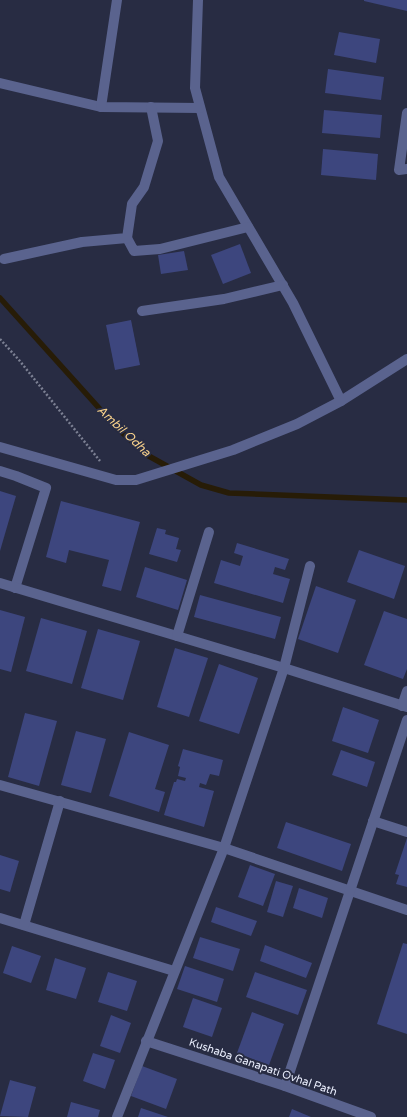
<svg xmlns="http://www.w3.org/2000/svg" width="407" height="1117" font-family="'Varela Round',sans-serif">
  <style>
    .lines { fill: none; stroke-linecap: round; stroke-linejoin: round }
    .stream { stroke: #271c07; stroke-width: 5.5 }
    .building { fill: #3d467e }
    .path { stroke: #7c8093; stroke-width: 2.5; stroke-dasharray: 2 2; stroke-linecap: butt }
    .minor { stroke: #5a638e; stroke-width: 10 }
    .tertiary { stroke: #5a638e; stroke-width: 10 }
    .labels { text-anchor: middle; dominant-baseline: central; stroke-width: 4; stroke-linejoin: round; paint-order: stroke }
    .street-label { font-size: 11px; fill: #eaeefd; stroke: #282c43 }
    .water-label { font-size: 12px; font-style: italic; fill: #fbd48d; stroke: #282c43 }
  </style>
  <rect width="100%" height="100%" fill="#282c43"/>
  <g class="lines">
    <polyline class="stream" points="0,298 117,428 147,455 201,485 229,493 407,500"/>
  </g>
  <g class="building">
    <polygon points="364,0 407,0 407,11 364,1"/>
    <polygon points="339,32 380,39 376,63 334,55"/>
    <polygon points="328,69 384,77 381,100 325,93"/>
    <polygon points="324,110 382,115 380,138 322,133"/>
    <polygon points="323,149 378,154 376,180 321,175"/>
    <polygon points="240,244 251,273 223,284 211,255"/>
    <polygon points="184,251 188,270 161,274 158,255"/>
    <polygon points="131,320 140,365 115,370 106,325"/>
    <polygon points="0,491 16,496 0,551"/>
    <polygon points="61,501 140,522 121,591 102,586 109,560 69,550 66,563 46,557"/>
    <polygon points="157,528 166,530 165,534 179,538 176,549 181,550 177,562 149,554"/>
    <polygon points="237,543 289,559 285,570 275,567 273,574 290,579 283,603 214,583 221,560 240,566 243,556 234,553"/>
    <polygon points="359,550 405,566 394,599 347,582"/>
    <polygon points="145,567 187,580 178,610 136,597"/>
    <polygon points="316,586 356,600 338,653 298,639"/>
    <polygon points="200,595 281,617 275,639 194,617"/>
    <polygon points="0,610 25,617 11,672 0,669"/>
    <polygon points="384,611 407,619 407,669 403,679 364,665"/>
    <polygon points="41,618 87,631 72,684 26,671"/>
    <polygon points="98,629 140,641 123,700 81,688"/>
    <polygon points="175,648 208,658 189,717 157,707"/>
    <polygon points="219,664 258,678 239,734 199,721"/>
    <polygon points="343,707 379,720 368,753 332,741"/>
    <polygon points="25,713 57,721 39,786 8,777"/>
    <polygon points="76,731 106,739 91,793 61,785"/>
    <polygon points="129,732 169,745 155,789 165,792 159,812 109,796"/>
    <polygon points="183,749 223,760 219,776 210,774 206,785 200,783 199,787 214,791 204,827 164,815 174,782 176,782 177,779 185,781 186,778 178,776 180,767 178,766"/>
    <polygon points="341,750 375,762 367,787 332,775"/>
    <polygon points="286,822 351,844 342,871 277,848"/>
    <polygon points="407,838 407,887 396,884 399,875 395,874"/>
    <polygon points="0,855 19,861 10,892 0,889"/>
    <polygon points="250,865 275,874 263,906 238,897"/>
    <polygon points="276,881 293,886 283,917 267,912"/>
    <polygon points="299,888 328,898 322,918 293,908"/>
    <polygon points="216,907 257,921 251,936 211,922"/>
    <polygon points="200,937 240,949 233,971 193,958"/>
    <polygon points="403,943 407,944 407,1034 377,1024"/>
    <polygon points="265,945 312,963 306,978 260,961"/>
    <polygon points="12,946 41,956 31,983 3,973"/>
    <polygon points="55,958 86,968 76,999 46,990"/>
    <polygon points="185,966 224,979 217,1002 177,989"/>
    <polygon points="108,972 137,981 127,1011 98,1002"/>
    <polygon points="255,972 307,990 298,1015 246,997"/>
    <polygon points="193,998 222,1008 212,1037 183,1027"/>
    <polygon points="252,1012 284,1024 269,1065 237,1053"/>
    <polygon points="111,1015 131,1023 120,1053 100,1046"/>
    <polygon points="93,1053 115,1060 105,1089 83,1081"/>
    <polygon points="142,1066 177,1079 166,1109 131,1096"/>
    <polygon points="10,1080 36,1087 28,1117 0,1116"/>
    <polygon points="71,1102 100,1110 98,1117 67,1117"/>
    <polygon points="141,1108 168,1117 138,1117"/>
    <polygon points="292,1109 311,1117 289,1117"/>
  </g>
  <g class="lines">
    <polyline class="path" points="0,339 19,360 100,461"/>
    <g class="minor">
      <polyline points="198,0 195,88 219,177 293,303 341,401"/>
      <polyline points="0,83 101,107 200,108"/>
      <polyline points="101,107 117,0"/>
      <polyline points="407,113 399,170 407,169"/>
      <polyline points="127,238 134,251 160,249 248,227"/>
      <polyline points="4,259 82,242 127,238 132,204 144,187 158,141 151,107"/>
      <polyline points="142,311 224,299 283,285"/>
      <polyline points="0,471 16,476 46,488 15,588"/>
      <polyline points="0,583 284,668 407,707"/>
      <polyline points="177,636 209,532"/>
      <polyline points="402,706 407,691"/>
      <polyline points="0,785 224,848 407,910"/>
      <polyline points="373,821 407,832"/>
      <polyline points="0,918 174,971"/>
      <polyline points="24,925 60,801"/>
      <polyline points="146,1041 285,1086 371,1117"/>
      <polyline points="285,1086 407,720"/>
      <polyline points="117,1117 224,848 284,668 310,566"/>
    </g>
    <polyline class="tertiary" points="0,447 116,480 136,480 233,450 297,424 341,401 407,359"/>
  </g>
  <g class="labels">
    <g class="street-label">
      <text transform="translate(263 1067) rotate(19)">Kushaba Ganapati Ovhal Path</text>
    </g>
    <g class="water-label">
      <text transform="translate(124 431) rotate(43)">Ambil Odha</text>
    </g>
  </g>
</svg>
